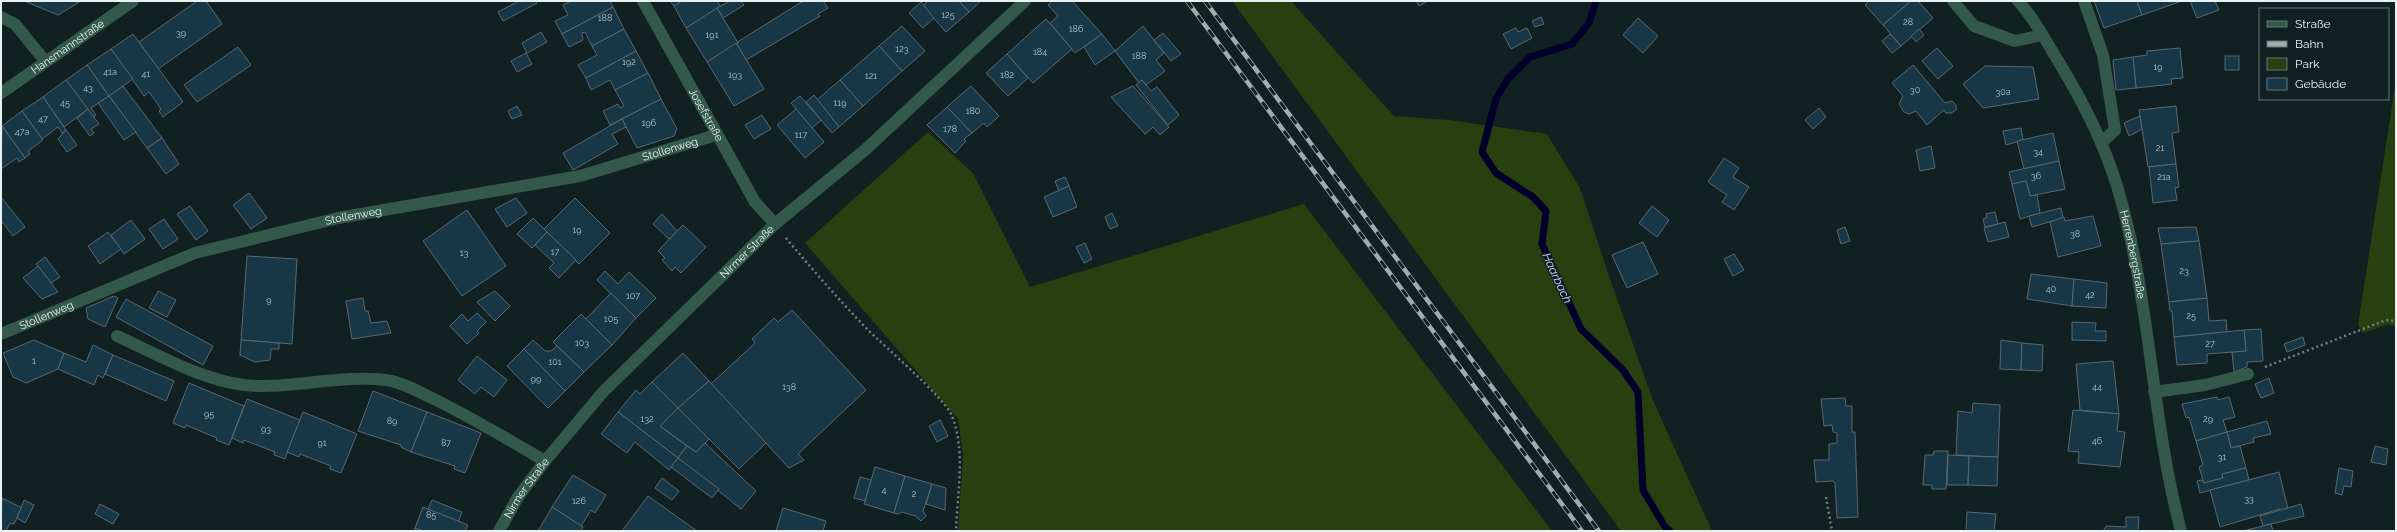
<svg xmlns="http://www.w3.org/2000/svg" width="2397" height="532" font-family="Raleway,sans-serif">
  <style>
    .green { fill: #283f0f }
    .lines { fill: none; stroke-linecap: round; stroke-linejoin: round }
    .stream { stroke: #01002c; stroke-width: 7 }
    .building { fill: #173747; stroke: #5a6870 }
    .path { stroke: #748081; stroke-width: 2.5; stroke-dasharray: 2 3; stroke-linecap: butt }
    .service { stroke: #325949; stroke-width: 12 }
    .minor { stroke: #325949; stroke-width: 12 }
    .tertiary { stroke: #325949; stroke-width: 12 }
    .rail-casing { stroke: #a1acad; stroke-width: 4.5 }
    .rail { stroke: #112021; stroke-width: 3; stroke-dasharray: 9; stroke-linecap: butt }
    .labels { text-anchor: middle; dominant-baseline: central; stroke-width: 3; stroke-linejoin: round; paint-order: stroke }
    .number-label { font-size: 9px; fill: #b4c3c8 }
    .street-label { font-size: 11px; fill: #e9f2f3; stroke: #112021 }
    .water-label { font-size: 12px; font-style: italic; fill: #c4d5fd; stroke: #112021 }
  </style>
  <rect width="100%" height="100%" fill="#112021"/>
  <g class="green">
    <polygon points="1232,1 1291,1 1394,116 1449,120 1547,134 1580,188 1609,276 1652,398 1712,531 1621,531"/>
    <polygon points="2396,80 2396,326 2386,325 2363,333 2358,325"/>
    <polygon points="928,132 973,173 1030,287 1304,204 1552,531 958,531 963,456 958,419 805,243"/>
  </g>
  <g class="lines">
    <polyline class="stream" points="1596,1 1589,23 1572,44 1530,57 1507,80 1496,99 1482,152 1496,173 1533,197 1546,211 1542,244 1581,329 1623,370 1638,392 1643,490 1665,527 1670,531"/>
  </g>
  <g class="building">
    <polygon points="24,1 81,1 58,15"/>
    <polygon points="197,1 206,1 222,24 158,69 139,42"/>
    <polygon points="519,1 536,1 537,3 503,21 498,12"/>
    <polygon points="610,1 613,7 562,34 555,21 568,15 563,5 571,1"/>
    <polygon points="670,1 682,1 674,6"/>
    <polygon points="682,1 717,1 721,7 686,28 674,6"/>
    <polygon points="730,1 741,1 744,5 723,18 717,8"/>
    <polygon points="803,1 823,1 828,8 818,14 820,16 746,60 736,43"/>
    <polygon points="928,1 959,1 969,12 946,32 923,6"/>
    <polygon points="959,1 981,1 969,12"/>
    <polygon points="1053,1 1072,1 1102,34 1075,53 1050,23 1058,16 1048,5"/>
    <polygon points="1416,1 1428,1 1419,6"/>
    <polygon points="1869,1 1911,1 1883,25 1865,5"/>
    <polygon points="1911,1 1918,1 1933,18 1901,46 1883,25"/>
    <polygon points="2094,1 2137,1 2142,15 2104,28"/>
    <polygon points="2137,1 2182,1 2142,15"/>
    <polygon points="2190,1 2215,1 2219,10 2197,18"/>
    <polygon points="921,2 934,18 923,28 909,13"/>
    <polygon points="613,7 624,29 592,46 585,32 582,33 583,40 569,47 562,34"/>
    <polygon points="717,8 738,43 707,62 686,28"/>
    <polygon points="1541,17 1544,24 1535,27 1532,21"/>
    <polygon points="1638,18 1658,36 1643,53 1623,35"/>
    <polygon points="1046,19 1072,49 1033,83 1007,54"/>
    <polygon points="902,26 925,51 902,71 879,46"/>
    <polygon points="1143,26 1164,53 1156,60 1165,71 1146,85 1142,80 1139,83 1115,51"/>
    <polygon points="1516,28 1518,32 1527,28 1532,38 1511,49 1503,34"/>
    <polygon points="624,29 636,51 586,78 578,65 597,55 592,46"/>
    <polygon points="1919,29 1924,35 1916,42 1911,36"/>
    <polygon points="541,32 547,42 527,53 522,43"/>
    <polygon points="1163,33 1181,54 1171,61 1154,40"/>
    <polygon points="133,34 183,102 163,117 159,111 161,109 149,92 144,96 111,49"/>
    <polygon points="1102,34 1115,51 1095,65 1084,47"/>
    <polygon points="1890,34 1901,46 1892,53 1882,41"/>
    <polygon points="736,43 764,89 734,106 707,62"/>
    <polygon points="879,46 902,71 863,106 840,80"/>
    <polygon points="238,47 251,65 197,102 184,85"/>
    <polygon points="1937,48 1953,66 1938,79 1922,61"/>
    <polygon points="2180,48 2183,78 2171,79 2172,84 2136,88 2133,57 2147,55 2147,51"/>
    <polygon points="111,49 133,79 109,96 87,65"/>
    <polygon points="636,51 648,73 615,90 610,80 591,90 586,78"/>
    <polygon points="526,53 532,64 517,72 511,61"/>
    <polygon points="1007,54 1028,78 1008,96 986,73"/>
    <rect x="2225" y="56" width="14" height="14"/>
    <polygon points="2133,57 2136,88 2116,90 2113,60"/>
    <polygon points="87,65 109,96 91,108 96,115 93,117 66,80"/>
    <polygon points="1913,65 1945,103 1952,101 1956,105 1956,110 1951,113 1946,113 1944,110 1927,125 1916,111 1909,114 1904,112 1899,104 1903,96 1892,83"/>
    <polygon points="1985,66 2033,67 2039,99 1983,108 1963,84"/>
    <polygon points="648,73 661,99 610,125 603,111 618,104 620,108 624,106 615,90"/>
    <polygon points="66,80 88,109 64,127 43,97"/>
    <polygon points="840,80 863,106 839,127 817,100"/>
    <polygon points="1142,80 1151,91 1157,87 1179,115 1168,125 1136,85"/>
    <polygon points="123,86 162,138 147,148 109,96"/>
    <polygon points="971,86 999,116 987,127 984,123 972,133 947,107"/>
    <polygon points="1133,86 1169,127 1160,135 1153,127 1145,134 1111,97"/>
    <polygon points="814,95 839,127 832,133 806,102"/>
    <polygon points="109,96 136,132 124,140 98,103"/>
    <polygon points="800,96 821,120 812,128 791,103"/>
    <polygon points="43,97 66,130 62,133 58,127 42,139 22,111"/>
    <polygon points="661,99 677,129 674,136 637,148 622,119"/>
    <polygon points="517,106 522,115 512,119 508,111"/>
    <polygon points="2176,106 2179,132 2172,133 2176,164 2148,167 2139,110"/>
    <polygon points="947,107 972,133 964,139 966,141 955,153 927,125"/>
    <polygon points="1819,108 1826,117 1813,129 1805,120"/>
    <polygon points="88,109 99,124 91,129 94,133 90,136 77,118"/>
    <polygon points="796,109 824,142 805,158 777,125"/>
    <polygon points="22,111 43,140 28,151 30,154 25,158 2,126"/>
    <polygon points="762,115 771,129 754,139 745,125"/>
    <polygon points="2140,116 2142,129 2129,136 2124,123"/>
    <polygon points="622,119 626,127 612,134 618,144 573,170 563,153"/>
    <polygon points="2,126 25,158 19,162 17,158 1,169"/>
    <polygon points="2021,128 2023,140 2006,145 2003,131"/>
    <polygon points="66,130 77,145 67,152 58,139"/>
    <polygon points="2053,133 2059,161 2024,169 2017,141"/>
    <polygon points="162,138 179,164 166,174 147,148"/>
    <polygon points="1931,146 1935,168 1920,171 1916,150"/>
    <polygon points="1724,158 1739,168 1733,177 1749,187 1734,210 1722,202 1727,195 1708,182"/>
    <polygon points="2059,161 2065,189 2030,196 2026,181 2012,184 2009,172"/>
    <polygon points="2176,164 2179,187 2175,188 2177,200 2153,203 2149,167"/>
    <polygon points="1065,177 1069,186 1059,191 1055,181"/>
    <polygon points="2026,181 2030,196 2037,195 2040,213 2020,219 2012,184"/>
    <polygon points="1069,186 1077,207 1053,217 1044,197"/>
    <polygon points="249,193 267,218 251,229 233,205"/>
    <polygon points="1,197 25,227 13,236 1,220"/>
    <polygon points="516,198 527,213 507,227 495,209"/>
    <polygon points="575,198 610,233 579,264 544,229"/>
    <polygon points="190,206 208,231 196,240 177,214"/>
    <polygon points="1652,206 1669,220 1657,237 1639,223"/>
    <polygon points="2061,208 2063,218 2032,227 2029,216"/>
    <polygon points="467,210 506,266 462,296 423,241"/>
    <polygon points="1995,212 1998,224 1985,227 1983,219 1987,218 1986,214"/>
    <polygon points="1112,213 1118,226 1110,229 1105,217"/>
    <polygon points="662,214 677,231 669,239 653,224"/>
    <polygon points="2093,216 2101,246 2058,257 2050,222 2064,217 2065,221"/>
    <polygon points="533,218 547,232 532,248 517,234"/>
    <polygon points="164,219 178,239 163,249 149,229"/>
    <polygon points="131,220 145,239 124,254 111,235"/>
    <polygon points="2005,222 2009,237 1988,242 1984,228"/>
    <polygon points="683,225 706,247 681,273 675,267 672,271 662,260 665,258 658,251"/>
    <polygon points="1845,227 1850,241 1841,244 1837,230"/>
    <polygon points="2196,227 2199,241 2161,244 2158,228"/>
    <polygon points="108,232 121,249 100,264 88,246"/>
    <polygon points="547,232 576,260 559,278 549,268 554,263 535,245"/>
    <polygon points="2199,241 2207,298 2169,302 2161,244"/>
    <polygon points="1643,242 1658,274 1627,288 1612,255"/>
    <polygon points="1085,243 1092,259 1084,263 1076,247"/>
    <polygon points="1734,254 1744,270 1733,276 1724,259"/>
    <polygon points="247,256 297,259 292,344 241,340"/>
    <polygon points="45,257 60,277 51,283 36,264"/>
    <polygon points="38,266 58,292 42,299 23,278"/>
    <polygon points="605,271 618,284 629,272 656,298 636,318 597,280"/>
    <polygon points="2031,274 2074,279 2072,306 2027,299"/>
    <polygon points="2074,279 2107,283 2106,308 2072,306"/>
    <polygon points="158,291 176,300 167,317 149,308"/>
    <polygon points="495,291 510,306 495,321 477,302"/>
    <polygon points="611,293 636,318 612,345 586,319"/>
    <polygon points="114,296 118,298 105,327 88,319 86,308"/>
    <polygon points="363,298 365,311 368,311 371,323 387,321 391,333 352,339 346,301"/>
    <polygon points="2207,298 2209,321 2226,320 2227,332 2174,337 2172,311 2170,311 2169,302"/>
    <polygon points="126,299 213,346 203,365 116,317"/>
    <polygon points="792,310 866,390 798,454 804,460 789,468 711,384 755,343 752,339 774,318 778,322"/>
    <polygon points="477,313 486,322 477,331 479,333 467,344 450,326 462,314 468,321"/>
    <polygon points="581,314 612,345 584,372 553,342"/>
    <polygon points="2072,322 2096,323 2095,331 2106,331 2106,341 2072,340"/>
    <polygon points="2261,329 2263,361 2247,362 2247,367 2234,372 2232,352 2246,351 2244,330"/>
    <polygon points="2244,330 2246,351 2207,354 2207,363 2177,365 2174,337"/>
    <polygon points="2303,337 2305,345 2287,352 2284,344"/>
    <polygon points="34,340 64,353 58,369 26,383 13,377 3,353"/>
    <polygon points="241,340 279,343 279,349 271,349 270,360 255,362 240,355"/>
    <polygon points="533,340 545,351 551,351 557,346 584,372 565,391 524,349"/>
    <polygon points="2001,340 2022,343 2021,370 2000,369"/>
    <polygon points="2022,343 2043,345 2042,371 2021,370"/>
    <polygon points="93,345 113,355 103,378 98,375 94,385 58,369 64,353 86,362"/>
    <polygon points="524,349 565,391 548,408 507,366"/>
    <polygon points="683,353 709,381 678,408 652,382"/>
    <polygon points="113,355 174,381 166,401 105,374"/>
    <polygon points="477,356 507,380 494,397 481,387 475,394 458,380"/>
    <polygon points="2113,361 2119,414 2080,410 2076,364"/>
    <polygon points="2269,378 2274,393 2261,398 2255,384"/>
    <polygon points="709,381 766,443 739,469 678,408"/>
    <polygon points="652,382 678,408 660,426 687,446 678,458 618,412 636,390 640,394"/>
    <polygon points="189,383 244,406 229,445 216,440 217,438 186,425 185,428 173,423"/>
    <polygon points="373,391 427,412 411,452 401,447 401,445 358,431"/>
    <polygon points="2217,397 2218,400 2229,397 2235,417 2223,420 2227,432 2196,441 2189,417 2186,418 2182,404"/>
    <polygon points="1845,398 1846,406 1852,406 1852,432 1855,432 1858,517 1837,518 1835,483 1833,481 1816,482 1814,460 1829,460 1829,444 1837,443 1837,433 1833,432 1832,425 1824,426 1821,399"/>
    <polygon points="247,399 300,420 285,459 274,455 275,452 244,440 243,443 232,438"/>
    <polygon points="1973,403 2000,405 1998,457 1956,455 1958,411 1972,413"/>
    <polygon points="678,408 709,439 696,452 660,426"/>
    <polygon points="2073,410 2119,414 2117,431 2125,432 2120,467 2078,463 2079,452 2068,451"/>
    <polygon points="303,412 357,434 341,473 330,469 331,466 300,454 299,457 287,452"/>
    <polygon points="427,412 481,433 465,473 454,469 455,466 411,452"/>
    <polygon points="618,412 678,458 669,470 635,442 627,453 601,434"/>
    <polygon points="940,420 948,436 937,442 929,426"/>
    <polygon points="2267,421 2271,434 2253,438 2254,442 2231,448 2227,432"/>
    <polygon points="2227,432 2231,448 2240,446 2246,468 2222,474 2223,478 2204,483 2199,467 2203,465 2196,441"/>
    <polygon points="705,443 756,491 741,509 678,458 687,446 696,452"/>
    <polygon points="2375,446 2388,449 2386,465 2371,462"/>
    <polygon points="1934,451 1948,451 1946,489 1932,489 1932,485 1923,485 1925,455 1933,455"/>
    <polygon points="1948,455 1969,456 1968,485 1947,485"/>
    <polygon points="1969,456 1998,457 1997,486 1968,485"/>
    <polygon points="678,458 719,489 712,498 671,467"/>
    <polygon points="875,467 905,476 894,513 864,504"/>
    <polygon points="2246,468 2249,480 2200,493 2197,481 2202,480 2204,483 2223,478 2222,474"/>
    <polygon points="2339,468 2353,471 2351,487 2344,486 2342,495 2335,493"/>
    <polygon points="2279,472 2288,509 2281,511 2280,509 2220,527 2210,490"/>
    <polygon points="573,475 606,495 595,513 591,510 581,526 552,507"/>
    <polygon points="905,476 932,484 923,511 926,516 921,521 915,516 902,512 898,514 894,513"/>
    <polygon points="860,477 871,480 865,501 854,498"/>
    <polygon points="662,478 679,491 672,500 655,488"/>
    <polygon points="932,484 946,488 945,510 926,504"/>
    <polygon points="648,496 697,531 622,531"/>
    <polygon points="2,498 22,508 14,524 10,523 6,531 1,531"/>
    <polygon points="24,500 34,505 25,523 17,518"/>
    <polygon points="432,500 462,512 458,522 428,509"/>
    <polygon points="100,504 119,514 113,524 95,514"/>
    <polygon points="2301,504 2304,516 2263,526 2260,516"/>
    <polygon points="423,507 468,525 465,531 423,531 415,528"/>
    <polygon points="552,507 583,527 581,531 538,531"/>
    <polygon points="783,508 826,521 823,531 776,531"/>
    <polygon points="1967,512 1996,514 1994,531 1966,531"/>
    <polygon points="2126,517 2139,517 2138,531 2103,531 2106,526 2126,527"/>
    <polygon points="2271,524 2273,531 2243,531"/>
    <polygon points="415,528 423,531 414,531"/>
  </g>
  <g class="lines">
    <g class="path">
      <path d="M786,238C812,269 839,300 867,329C885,347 944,397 952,416C966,451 957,495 956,531"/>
      <polyline points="2265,367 2386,320 2396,321"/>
      <polyline points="1826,497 1832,531"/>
    </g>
    <g class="service">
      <polyline points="1953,1 1974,26 2015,41 2042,35"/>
      <polyline points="2084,1 2103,55 2115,130 2102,142"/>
      <path d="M117,336C157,354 199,379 244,385C291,390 339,374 386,380C402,382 419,392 434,399C472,418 508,439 545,461"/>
      <polyline points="2154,392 2205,385 2248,374"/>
    </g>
    <g class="minor">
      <path id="s1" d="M2018,1C2035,19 2047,43 2060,64C2083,102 2104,143 2117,186C2151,299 2151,418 2181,531"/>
      <polyline points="1,17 15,24 45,61"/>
      <path id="s2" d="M1,93L133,1"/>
      <path id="s3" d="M1,334L195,253L338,218L580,176L716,135"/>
    </g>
    <g class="tertiary">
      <path id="s4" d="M643,1L755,202L775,224"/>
      <path id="s5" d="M499,531L518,497L545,461L603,392L775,224L865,150L1025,1"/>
    </g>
    <g class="rail-casing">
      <g id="rail">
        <polyline points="1187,1 1582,531"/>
        <polyline points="1205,1 1599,531"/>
      </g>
    </g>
    <use href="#rail" class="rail"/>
  </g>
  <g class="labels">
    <g class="number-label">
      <text x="948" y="15">125</text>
      <text x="605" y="18">188</text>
      <text x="1908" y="22">28</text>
      <text x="1076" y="29">186</text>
      <text x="181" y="33">39</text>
      <text x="712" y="35">191</text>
      <text x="902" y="49">123</text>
      <text x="1040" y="52">184</text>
      <text x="1139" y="56">188</text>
      <text x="629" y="62">192</text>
      <text x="2158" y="67">19</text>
      <text x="110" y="72">41a</text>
      <text x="146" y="74">41</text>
      <text x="735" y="75">193</text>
      <text x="1007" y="75">182</text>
      <text x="871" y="76">121</text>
      <text x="88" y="88">43</text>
      <text x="1915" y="90">30</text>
      <text x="2003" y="92">30a</text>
      <text x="65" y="103">45</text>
      <text x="840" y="103">119</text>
      <text x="973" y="111">180</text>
      <text x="43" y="119">47</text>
      <text x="649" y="123">196</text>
      <text x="950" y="129">178</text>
      <text x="22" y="132">47a</text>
      <text x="801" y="135">117</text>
      <text x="2160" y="148">21</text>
      <text x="2038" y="152">34</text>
      <text x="2036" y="176">36</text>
      <text x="2164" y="177">21a</text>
      <text x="577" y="230">19</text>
      <text x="2075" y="234">38</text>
      <text x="555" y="252">17</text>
      <text x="464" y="253">13</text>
      <text x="2184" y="271">23</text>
      <text x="2051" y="289">40</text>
      <text x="2090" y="295">42</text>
      <text x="633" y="296">107</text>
      <text x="269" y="300">9</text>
      <text x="2191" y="316">25</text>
      <text x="611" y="319">105</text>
      <text x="582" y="343">103</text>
      <text x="2210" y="344">27</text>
      <text x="34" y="361">1</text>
      <text x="555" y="362">101</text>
      <text x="536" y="379">99</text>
      <text x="789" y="387">138</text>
      <text x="2097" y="387">44</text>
      <text x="209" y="414">95</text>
      <text x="647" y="419">132</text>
      <text x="2208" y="419">29</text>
      <text x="392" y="421">89</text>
      <text x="266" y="429">93</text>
      <text x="2097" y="441">46</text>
      <text x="322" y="443">91</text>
      <text x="446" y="443">87</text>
      <text x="2222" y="457">31</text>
      <text x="884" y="490">4</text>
      <text x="914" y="494">2</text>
      <text x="2249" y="499">33</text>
      <text x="579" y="501">126</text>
      <text x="431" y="515">85</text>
    </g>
    <g class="street-label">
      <text stroke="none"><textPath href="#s2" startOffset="81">Hansmannstraße</textPath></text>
      <text stroke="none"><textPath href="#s4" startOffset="130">Josefstraße</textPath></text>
      <text stroke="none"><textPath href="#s3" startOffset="697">Stollenweg</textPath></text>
      <text stroke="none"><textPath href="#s3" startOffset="373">Stollenweg</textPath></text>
      <text stroke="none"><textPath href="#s5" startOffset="375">Nirmer Straße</textPath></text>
      <text stroke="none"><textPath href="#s1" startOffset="281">Herrenbergstraße</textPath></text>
      <text stroke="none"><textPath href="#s3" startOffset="49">Stollenweg</textPath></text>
      <text stroke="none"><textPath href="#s5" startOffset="51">Nirmer Straße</textPath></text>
    </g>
    <g class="water-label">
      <text transform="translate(1557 278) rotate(65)">Haarbach</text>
    </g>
  </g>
  <rect width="2397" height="532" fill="none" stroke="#e9f2f3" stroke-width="4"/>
  <rect x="2259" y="8" width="130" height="92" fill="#112021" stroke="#677475"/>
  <rect x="2267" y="21" width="20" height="6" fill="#325949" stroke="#677475"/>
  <text x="2295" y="28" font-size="12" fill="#e9f2f3">Straße</text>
  <rect x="2267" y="41" width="20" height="6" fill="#a1acad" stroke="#677475"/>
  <text x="2295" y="48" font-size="12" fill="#e9f2f3">Bahn</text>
  <rect x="2267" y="58" width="20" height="12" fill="#283f0f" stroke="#677475"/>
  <text x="2295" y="68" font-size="12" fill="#e9f2f3">Park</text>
  <rect x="2267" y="78" width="20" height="12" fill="#173747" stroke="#677475"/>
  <text x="2295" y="88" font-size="12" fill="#e9f2f3">Gebäude</text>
</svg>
